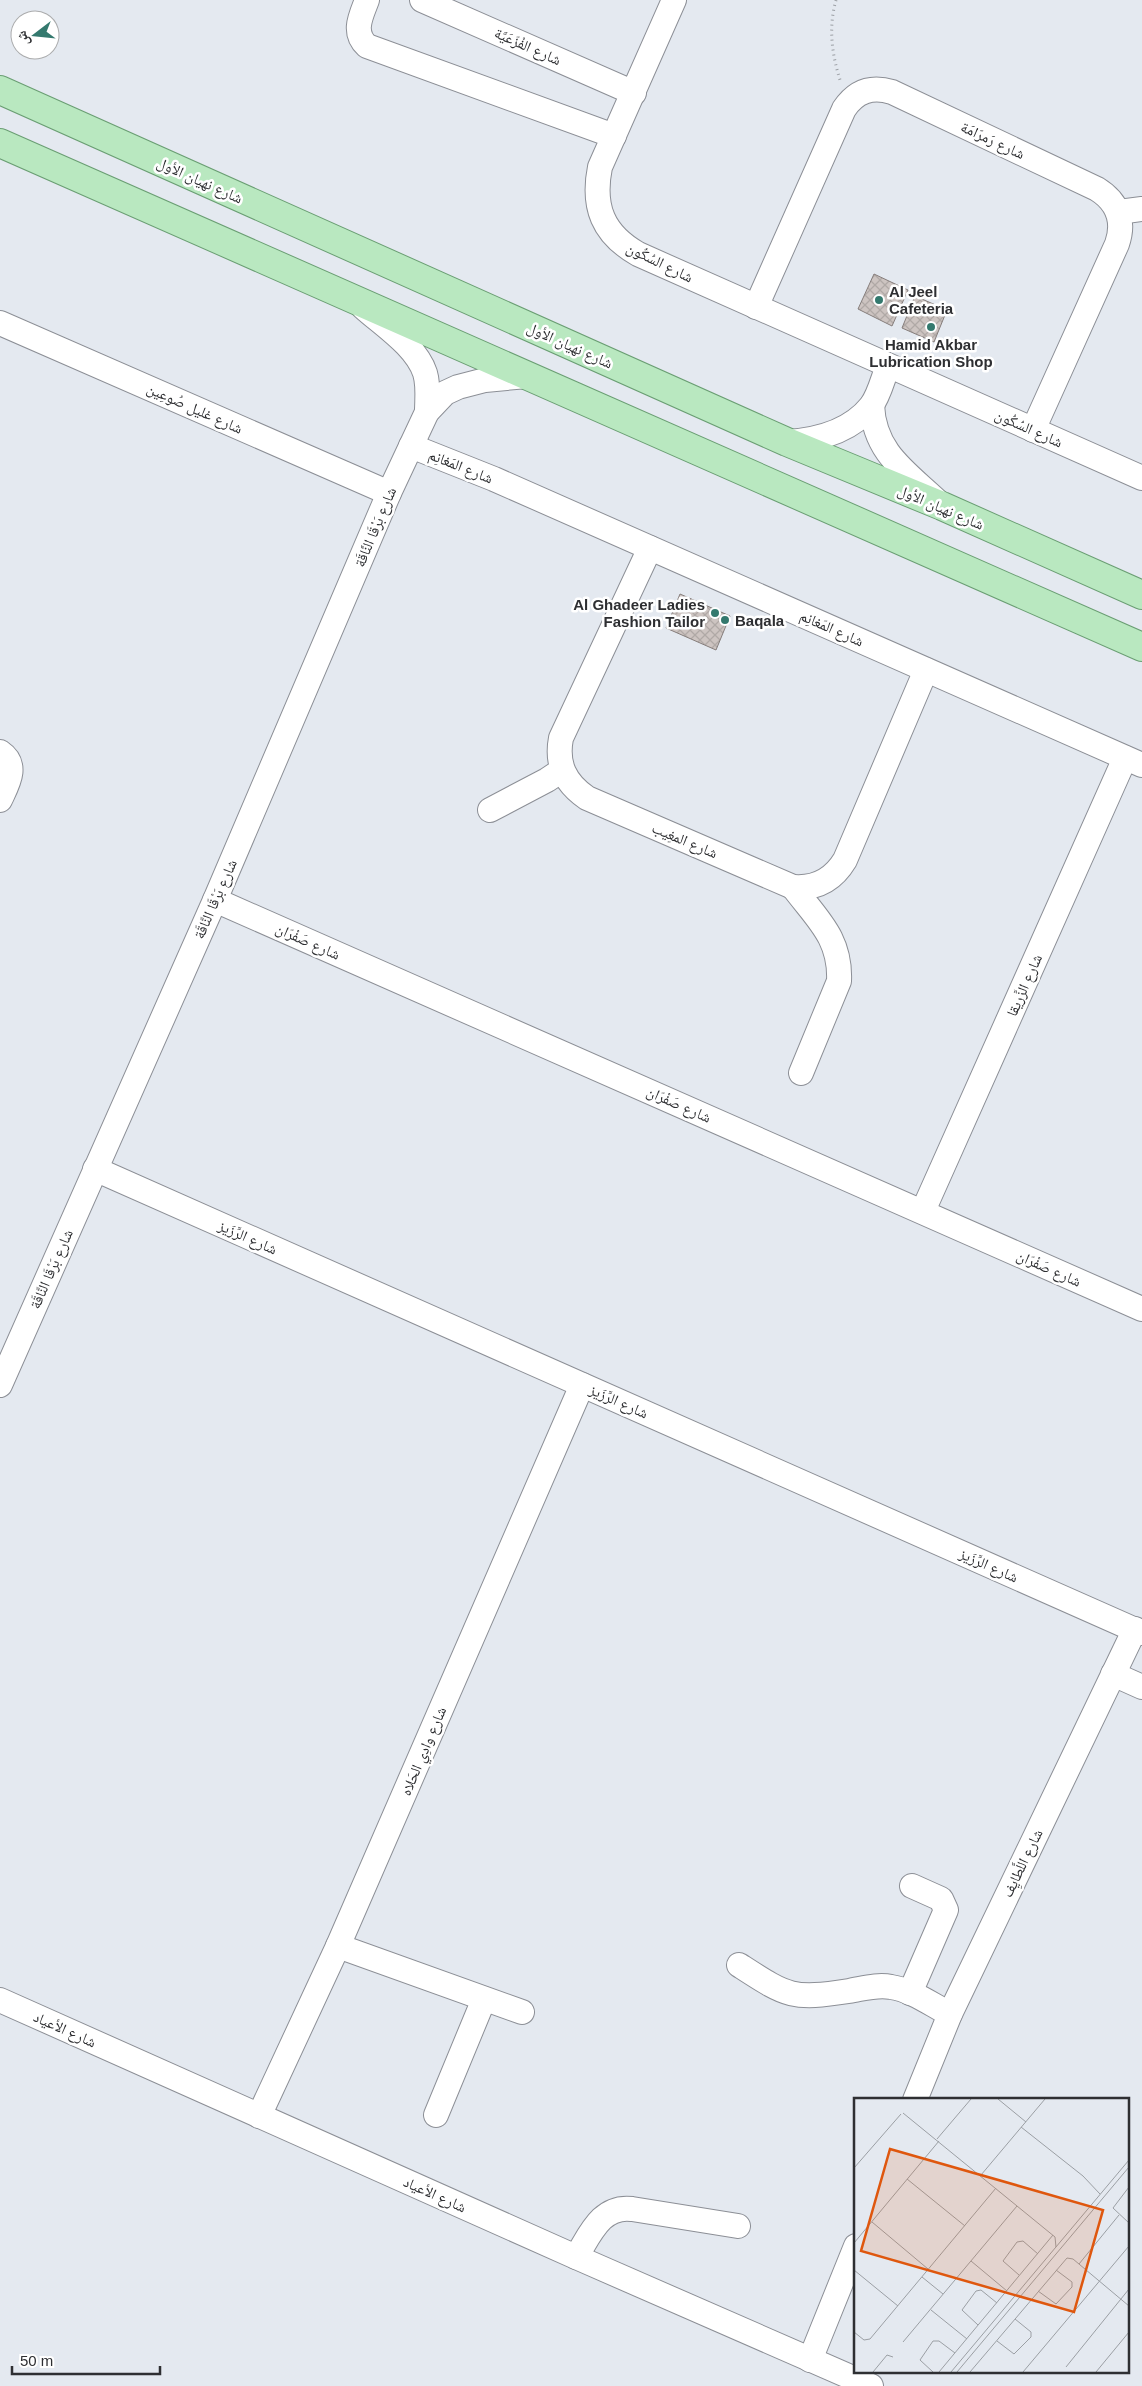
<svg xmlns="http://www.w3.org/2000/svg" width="1142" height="2386" font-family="Helvetica,'Noto Naskh Arabic',sans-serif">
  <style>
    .building { fill: url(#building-cross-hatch); stroke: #867e7c }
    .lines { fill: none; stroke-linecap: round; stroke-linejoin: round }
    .minor-casing { stroke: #8c8f96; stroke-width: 26 }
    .major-casing { stroke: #6a9e73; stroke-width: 30 }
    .path { stroke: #9b9fa4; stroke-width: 3; stroke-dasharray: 1 4; stroke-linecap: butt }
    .minor { stroke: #fff; stroke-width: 24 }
    .major { stroke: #b9e8c0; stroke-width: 28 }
    .poi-dot { fill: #34796e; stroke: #fff; stroke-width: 2 }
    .labels { text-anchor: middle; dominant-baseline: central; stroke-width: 5; stroke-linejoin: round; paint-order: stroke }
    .street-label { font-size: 15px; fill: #2e2f32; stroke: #fff }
    .poi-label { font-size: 15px; font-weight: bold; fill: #2e2f32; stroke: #fff; text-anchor: start }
    .inset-road { fill: none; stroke: #9b9fa4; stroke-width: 1 }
    .view { fill: #df570e; fill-opacity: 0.15; stroke: #df570e; stroke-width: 2.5 }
    .inset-edge { fill: none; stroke: #2e2f32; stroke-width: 2.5 }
  </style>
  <defs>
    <pattern id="building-cross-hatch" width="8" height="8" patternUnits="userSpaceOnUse" patternTransform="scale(1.25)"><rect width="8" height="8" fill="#cdc4c1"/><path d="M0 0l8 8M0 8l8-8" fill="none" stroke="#b0a9a6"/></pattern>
  </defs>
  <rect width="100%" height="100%" fill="#e4e9f0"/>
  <g class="building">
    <polygon points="874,274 908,290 892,326 858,309"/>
    <polygon points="915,296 947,310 934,342 902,328"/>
    <polygon points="680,594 730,616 716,650 666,628"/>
  </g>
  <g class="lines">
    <g class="minor-casing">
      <g id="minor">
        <path d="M367,0C361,16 352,32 367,46L614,136"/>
        <polyline points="422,0 634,93"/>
        <path d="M674,0L600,167C592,207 603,234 638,254L1142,478"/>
        <polyline points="1119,212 1142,209"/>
        <path d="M363,307C384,326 416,346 425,373C429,386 427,399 427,412"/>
        <path d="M756,307L844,109C856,91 872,86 892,92L1097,189C1118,202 1125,221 1117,244L1033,430"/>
        <polyline points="0,323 389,493"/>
        <path d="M872,405C874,452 905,471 937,501"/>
        <path d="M787,442C817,440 851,431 871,406C879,396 883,378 888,366"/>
        <polyline points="411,446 494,479 1142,765"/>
        <path d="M650,548L561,738C556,764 565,783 587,798L793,887C816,889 833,880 845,860L926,670"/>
        <path d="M0,752C19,765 8,783 0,800"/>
        <polyline points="490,810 547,780 562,770"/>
        <path d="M793,887C817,919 841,938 839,981L801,1073"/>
        <polyline points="215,900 1142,1309"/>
        <polyline points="95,1169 1142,1633"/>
        <polyline points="923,1211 1125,758"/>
        <polyline points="0,1385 215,900 389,493 427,412 445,393 458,387 485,380 527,376"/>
        <polyline points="1113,1674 1142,1687"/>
        <polyline points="338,1946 522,2012"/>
        <path d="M739,1965C787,1996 791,2000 849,1991C862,1989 877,1984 891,1987C912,1990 932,2005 950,2014"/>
        <polyline points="910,1993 946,1910 941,1899 912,1886"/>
        <polyline points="0,2000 576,2257 871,2386"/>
        <polyline points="915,2100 950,2014 1135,1629"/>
        <polyline points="436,2115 484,1999"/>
        <polyline points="259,2116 338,1946 582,1385"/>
        <path d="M576,2257C590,2235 601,2205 632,2209L738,2226"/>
        <polyline points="810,2360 856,2246"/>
      </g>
    </g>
    <g class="major-casing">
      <g id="major">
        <polyline points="0,90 787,442 942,506 1142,595"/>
        <polyline points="0,143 1142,647"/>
      </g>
    </g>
    <path class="path" d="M836,0C828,28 832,56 841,83"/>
    <use href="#minor" class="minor"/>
    <use href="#major" class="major"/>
  </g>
  <g class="poi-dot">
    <circle cx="879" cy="300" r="5"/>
    <circle cx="931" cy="327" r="5"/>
    <circle cx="715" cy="613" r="5"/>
    <circle cx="725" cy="620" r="5"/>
  </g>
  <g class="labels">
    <g class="street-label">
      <text transform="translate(528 46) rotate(24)">شارع الفْزَعَيَّة</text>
      <text transform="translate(993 140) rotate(25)">شارع رَمرَامَة</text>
      <text transform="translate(200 180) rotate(24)">شارع نهيان الأول</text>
      <text transform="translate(660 262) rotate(26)">شارع السُكُون</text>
      <text transform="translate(570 345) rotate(24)">شارع نهيان الأول</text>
      <text transform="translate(195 408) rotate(24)">شارع غليل صُوعِين</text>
      <text transform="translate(1029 428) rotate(24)">شارع السُكُون</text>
      <text transform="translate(461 466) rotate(22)">شارع المَغانِم</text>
      <text transform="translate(941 507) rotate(23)">شارع نهيان الأول</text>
      <text transform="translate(375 527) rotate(-67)">شارع بَرْقَا النَّاقَة</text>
      <text transform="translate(832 628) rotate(24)">شارع المَغانِم</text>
      <text transform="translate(685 840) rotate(23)">شارع المغِيب</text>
      <text transform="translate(215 899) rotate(-66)">شارع بَرْقَا النَّاقَة</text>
      <text transform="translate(308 941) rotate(24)">شارع صَفْرَان</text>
      <text transform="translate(1024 985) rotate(-66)">شارع الزِّريقا</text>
      <text transform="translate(679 1104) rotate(24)">شارع صَفْرَان</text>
      <text transform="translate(248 1237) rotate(24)">شارع الرِّزَيز</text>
      <text transform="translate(1049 1268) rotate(24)">شارع صَفْرَان</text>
      <text transform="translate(51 1269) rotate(-66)">شارع بَرْقَا النَّاقَة</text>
      <text transform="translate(619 1401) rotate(24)">شارع الرِّزَيز</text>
      <text transform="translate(989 1565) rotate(24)">شارع الرِّزَيز</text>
      <text transform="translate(423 1751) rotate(-67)">شارع وادِي الحَلاه</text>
      <text transform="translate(1022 1863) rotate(-64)">شارع اللَّطايِف</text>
      <text transform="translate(65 2029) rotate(24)">شارع الأعياد</text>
      <text transform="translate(435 2194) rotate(24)">شارع الأعياد</text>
    </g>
    <g class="poi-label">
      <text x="889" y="291">Al Jeel<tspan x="889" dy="17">Cafeteria</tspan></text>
      <text x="931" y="344" text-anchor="middle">Hamid Akbar<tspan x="931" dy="17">Lubrication Shop</tspan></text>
      <text x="705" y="604" text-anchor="end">Al Ghadeer Ladies<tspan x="705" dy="17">Fashion Tailor</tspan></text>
      <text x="735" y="620">Baqala</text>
    </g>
  </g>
  <g transform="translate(854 2098)">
    <rect width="275" height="275" fill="#e4e9f0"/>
    <path class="inset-road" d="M144,1L172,24M49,15L201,139L202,149M167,29L229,78L246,96M83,41L117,1M0,70L47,16M127,77L191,1M53,81L111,128M275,89L259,110L275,125M18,124L74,171M0,145L85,43M117,163L153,193M225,166L265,117M0,172L44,208M165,177L149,163L163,144L169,143L184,156M68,179L89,196M184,193L202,206L218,189V184L202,172M77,212L113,241M124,227L108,212L122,193L127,192L143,205M0,234L10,242L16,241L142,90M143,243L160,256L177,239V234L161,221M49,244L163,108M212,269L275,191M19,274L33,257L39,259M79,274L66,262L79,243H85L101,255M85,274L199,137M97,274L275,62M103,274L275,69M116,274L213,160L219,161L275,208M169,274L275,148M242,274L275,234"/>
    <path class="view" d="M36,51L249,112L220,214L7,153Z"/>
    <rect width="275" height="275" class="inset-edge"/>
  </g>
  <g transform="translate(35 35) rotate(254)"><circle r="24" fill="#ffffff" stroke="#abacad"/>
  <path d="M0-4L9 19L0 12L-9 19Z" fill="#34796e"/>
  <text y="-8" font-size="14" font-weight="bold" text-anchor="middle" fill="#2e2f32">ش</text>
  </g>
  <path d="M12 2366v8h148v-8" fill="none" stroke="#2e2f32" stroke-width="2.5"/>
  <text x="20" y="2366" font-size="15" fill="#2e2f32" stroke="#ffffff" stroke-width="4" paint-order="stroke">50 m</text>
</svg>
